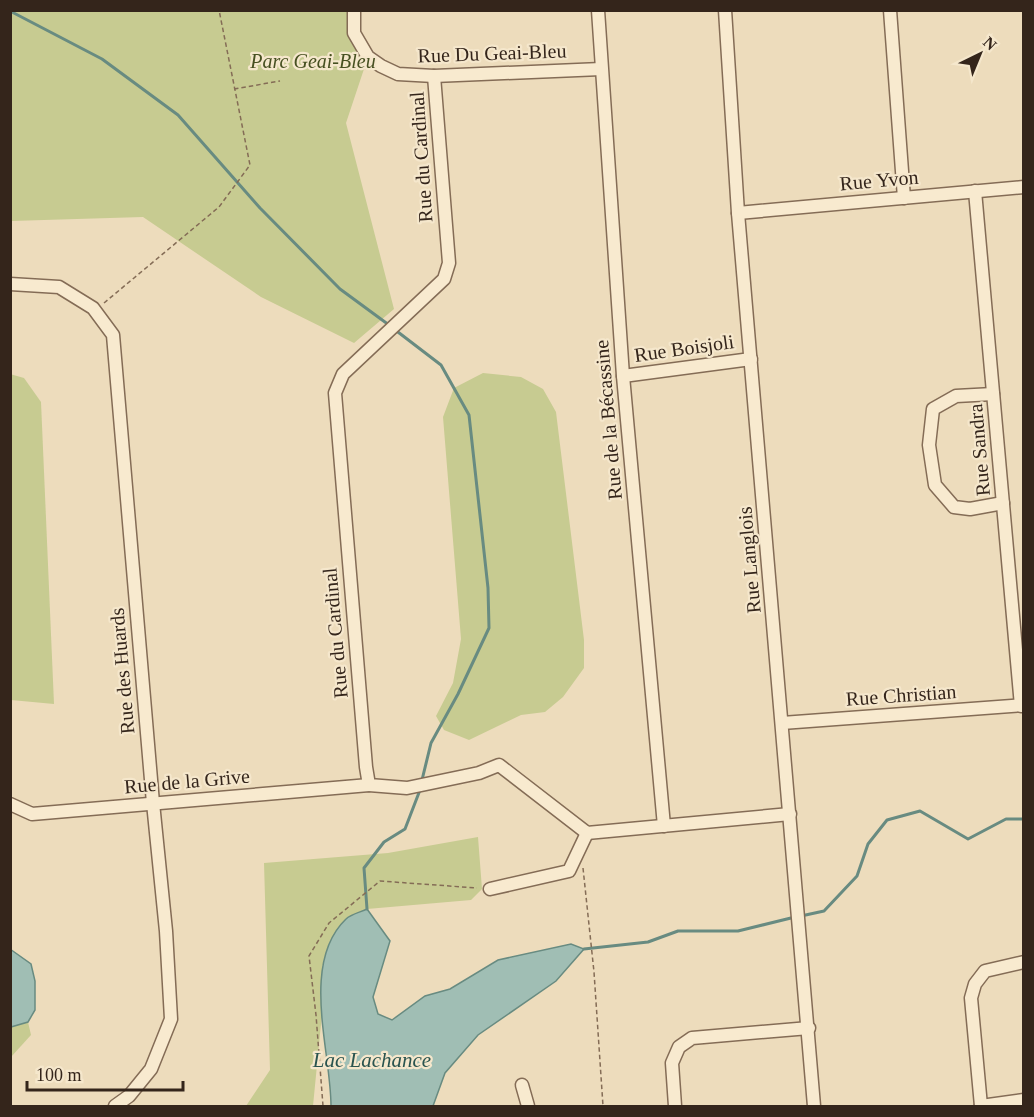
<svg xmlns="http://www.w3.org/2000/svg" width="1034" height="1117" font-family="Georgia,serif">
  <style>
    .green { fill: #c7cb91 }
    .water { fill: #a0beb4; stroke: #688b81; stroke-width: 1.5 }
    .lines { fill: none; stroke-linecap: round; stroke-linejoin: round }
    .stream { stroke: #688b81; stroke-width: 3 }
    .street-casing { stroke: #846c56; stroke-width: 15 }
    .path { stroke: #846c56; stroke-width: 1.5; stroke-dasharray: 4.5 3; stroke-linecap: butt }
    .street { stroke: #f8eacf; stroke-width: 12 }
    .labels { text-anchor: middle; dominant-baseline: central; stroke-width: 4.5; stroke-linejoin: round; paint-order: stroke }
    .street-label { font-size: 20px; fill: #34251b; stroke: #f5e7cc }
    .park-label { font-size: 20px; font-style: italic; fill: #475021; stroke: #f5e7cc }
    .water-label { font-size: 21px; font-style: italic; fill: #2a544f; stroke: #f5e7cc }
  </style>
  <rect width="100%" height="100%" fill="#eddcbc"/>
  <g class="green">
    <polygon points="10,11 354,11 355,33 368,57 346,123 394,309 354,343 261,297 143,217 11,221"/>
    <polygon points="483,373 521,377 543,389 556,412 584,640 584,668 563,697 545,712 521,715 469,740 444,730 436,716 453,683 461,639 443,417 454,388"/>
    <polygon points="10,374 24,378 41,402 54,704 11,700"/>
    <polygon points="478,837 482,889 471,900 367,909 322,966 322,1014 313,1106 246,1106 270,1070 264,863 388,853"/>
    <polygon points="28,1022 31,1035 11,1057 11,1027"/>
  </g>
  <g class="water">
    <path d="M367,909L390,941L373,997L378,1014L392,1020L425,996L450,989L498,960L571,944L584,949L556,981L478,1035L445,1073L433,1106H331C331,1051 300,963 346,919C351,914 361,912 367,909Z"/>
    <polygon points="10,949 31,964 35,981 35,1010 28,1022 11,1027"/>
  </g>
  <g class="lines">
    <g class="stream">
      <polyline points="10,11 102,59 178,115 260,208 340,289 389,325"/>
      <polyline points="394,329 441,365 469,415 488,588 489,628 458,694 431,743 422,780"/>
      <polyline points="367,909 364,868 384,842 405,829 420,790"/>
      <polyline points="801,916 824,911 857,876 868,844 887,820 920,811 968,839 1006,819 1024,819"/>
      <polyline points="584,949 648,942 678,931 738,931 795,917"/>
    </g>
    <g class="street-casing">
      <g id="street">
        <polyline points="354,10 354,33 368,57 381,66 398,74 434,76 601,69"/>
        <polyline points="598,10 623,376 664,826"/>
        <polyline points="725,10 738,213 814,1106"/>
        <polyline points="890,10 904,198"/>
        <polyline points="434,76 449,263 444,279 343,374 335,393 366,767 369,785 407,788 479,773 499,765 587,833 790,814"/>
        <polyline points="975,191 1021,706"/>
        <polyline points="738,213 1024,187"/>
        <polyline points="10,284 59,287 93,308 113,335 153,803 166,931 171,1019 151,1069 129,1096 115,1106"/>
        <polyline points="623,376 751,359"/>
        <polyline points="993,394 956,396 933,409 929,445 935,485 954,507 970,509 1003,503"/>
        <polyline points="782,723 1024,705"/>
        <polyline points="10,804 32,814 369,785"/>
        <polyline points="490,889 569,871 587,833"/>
        <polyline points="522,1085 528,1106"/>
        <polyline points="675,1106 672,1063 679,1047 692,1038 809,1028"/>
        <polyline points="981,1106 971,998 975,984 985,971 1024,962"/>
        <polyline points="981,1106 1024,1100"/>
      </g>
    </g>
    <g class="path">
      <polyline points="234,89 280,81"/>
      <polyline points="104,303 219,207 250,165 219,10"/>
      <polyline points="583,868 594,972 603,1106"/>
      <polyline points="323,1106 316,1015 309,956 329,923 380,881 477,888"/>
    </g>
    <use href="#street" class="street"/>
  </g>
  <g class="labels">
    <g class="street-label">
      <text transform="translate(492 53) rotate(-2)">Rue Du Geai-Bleu</text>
      <text transform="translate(421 157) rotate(-94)">Rue du Cardinal</text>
      <text transform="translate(879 180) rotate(-5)">Rue Yvon</text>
      <text transform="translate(684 348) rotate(-8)">Rue Boisjoli</text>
      <text transform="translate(608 420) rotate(-95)">Rue de la Bécassine</text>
      <text transform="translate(979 450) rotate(-95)">Rue Sandra</text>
      <text transform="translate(749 560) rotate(-95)">Rue Langlois</text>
      <text transform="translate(335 633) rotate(-95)">Rue du Cardinal</text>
      <text transform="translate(122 671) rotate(-95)">Rue des Huards</text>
      <text transform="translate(901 695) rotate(-4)">Rue Christian</text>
      <text transform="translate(187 781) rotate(-5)">Rue de la Grive</text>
    </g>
    <g class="park-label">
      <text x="313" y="61">Parc Geai-Bleu</text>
    </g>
    <g class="water-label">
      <text x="372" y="1060">Lac Lachance</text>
    </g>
  </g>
  <rect width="1034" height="1117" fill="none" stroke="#34251b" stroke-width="24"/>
  <g transform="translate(980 54) rotate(43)" stroke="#f5e7cc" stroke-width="4.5" paint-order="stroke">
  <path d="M0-4.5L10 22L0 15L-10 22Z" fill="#34251b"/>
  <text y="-9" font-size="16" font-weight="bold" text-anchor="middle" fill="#34251b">N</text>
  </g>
  <path d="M27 1081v9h156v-9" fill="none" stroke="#34251b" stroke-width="3"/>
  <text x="36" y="1081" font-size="18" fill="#34251b" stroke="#f5e7cc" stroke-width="4.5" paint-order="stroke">100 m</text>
</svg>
